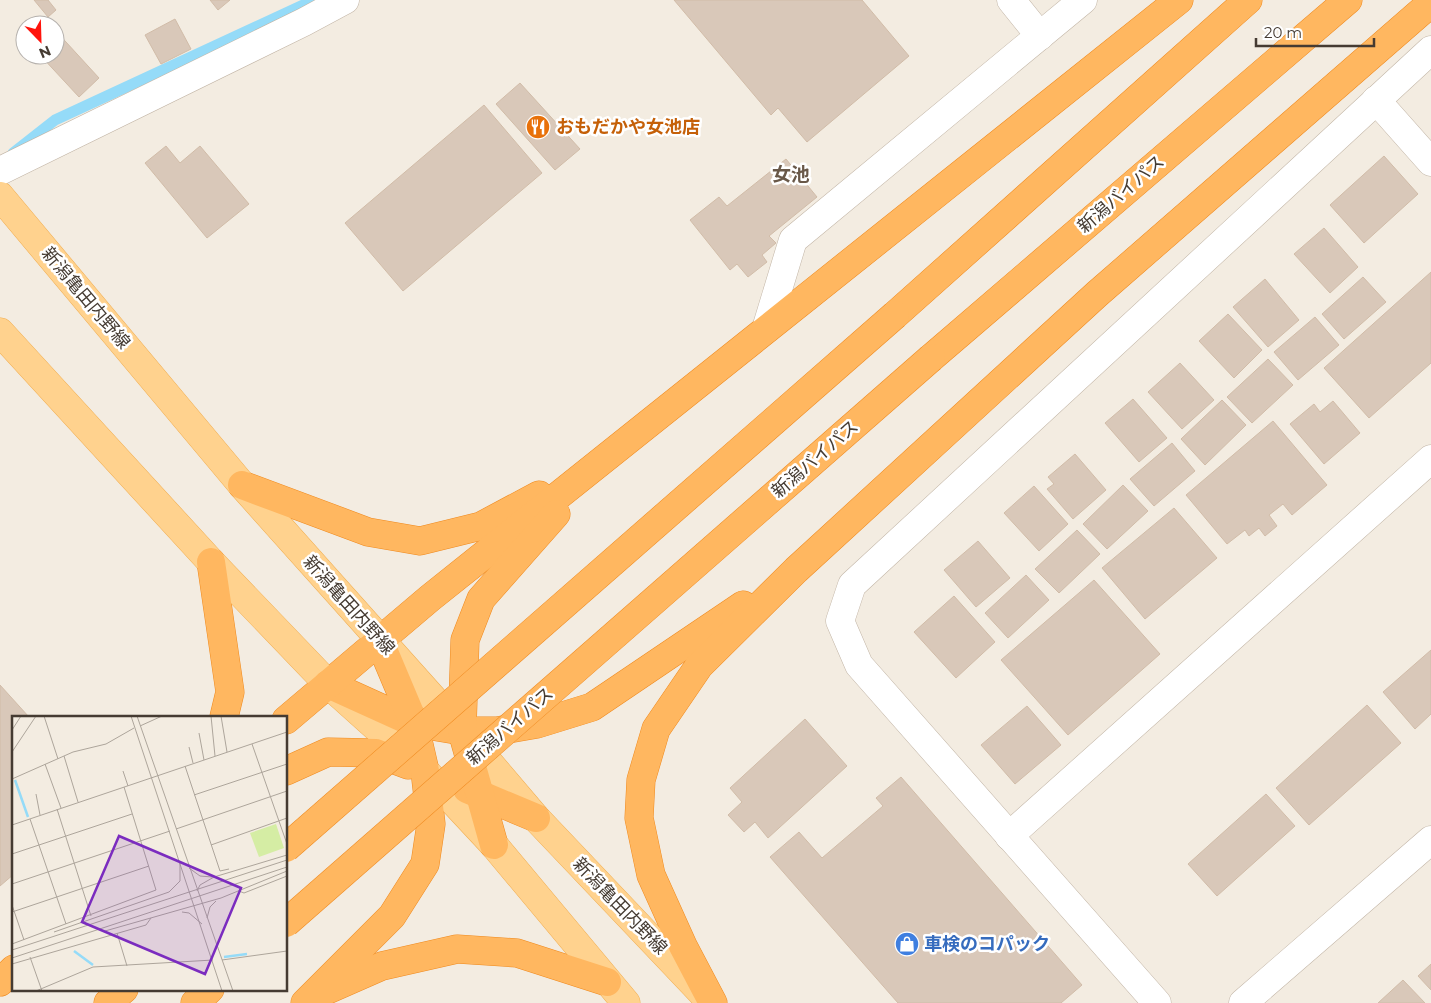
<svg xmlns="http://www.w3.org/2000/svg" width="1431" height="1003" font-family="Montserrat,'Noto Sans JP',sans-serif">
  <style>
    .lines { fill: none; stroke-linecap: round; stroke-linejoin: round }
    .stream { stroke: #95dbf8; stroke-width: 11 }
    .building { fill: #d9c8b9; stroke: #d1bca8 }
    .street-casing { stroke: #c2b5a6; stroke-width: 29 }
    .primary-casing { stroke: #f1ae51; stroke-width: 29 }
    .highway-casing { stroke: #ef8a1f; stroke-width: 29 }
    .street { stroke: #fff; stroke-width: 28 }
    .primary { stroke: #ffd28e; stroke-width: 28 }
    .highway { stroke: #ffb760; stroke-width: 28 }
    .highway-bridge-casing { stroke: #ef8a1f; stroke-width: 29; stroke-linecap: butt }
    .highway-bridge { stroke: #ffb760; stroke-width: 28 }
    .labels { text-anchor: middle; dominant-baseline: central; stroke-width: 5; stroke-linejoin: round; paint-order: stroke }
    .food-label { font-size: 18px; font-weight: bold; fill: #c56008; stroke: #fff; text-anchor: start }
    .street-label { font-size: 18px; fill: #453b32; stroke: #fff }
    .shop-label { font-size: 18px; font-weight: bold; fill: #366cbe; stroke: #fff; text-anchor: start }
    .neighbourhood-label { font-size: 19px; font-weight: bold; fill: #695848; stroke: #fff }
    .inset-river { fill: none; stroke: #95dbf8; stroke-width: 2.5 }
    .inset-road { fill: none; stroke: #ada59b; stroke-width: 1 }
    .view { fill: #7b2cbf; fill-opacity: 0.15; stroke: #7b2cbf; stroke-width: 2.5 }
    .inset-edge { fill: none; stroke: #453b32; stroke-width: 2.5 }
  </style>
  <rect width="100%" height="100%" fill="#f3ece1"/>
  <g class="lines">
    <polyline class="stream" points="13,153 55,120 314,0"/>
  </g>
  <g class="building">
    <polygon points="34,0 48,0 56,10 48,17"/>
    <polygon points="210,0 230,0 218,10"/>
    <polygon points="674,0 862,0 909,56 807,142 778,108 771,115"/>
    <polygon points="175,19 191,49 161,64 145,35"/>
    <polygon points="55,30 99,78 79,97 40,55 55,55"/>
    <polygon points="520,83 580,149 555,170 496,104"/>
    <polygon points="484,105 542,173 403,291 345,223"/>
    <polygon points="166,146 180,163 200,146 249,204 207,238 145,163"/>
    <polygon points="1384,156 1418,194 1364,243 1330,205"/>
    <polygon points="786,159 817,197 769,236 776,243 762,255 767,262 748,277 737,264 730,270 690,220 719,197 727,206"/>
    <polygon points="1324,228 1358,267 1330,293 1294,254"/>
    <polygon points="1431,272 1431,363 1369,418 1324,368"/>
    <polygon points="1363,277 1386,302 1344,339 1322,314"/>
    <polygon points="1265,279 1299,320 1268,347 1233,307"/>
    <polygon points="1228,314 1262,350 1234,378 1199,341"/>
    <polygon points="1315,317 1339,345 1298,380 1274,352"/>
    <polygon points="1268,359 1293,385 1252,423 1227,397"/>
    <polygon points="1180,363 1214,400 1182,429 1148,392"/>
    <polygon points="1133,399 1167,438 1139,462 1105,423"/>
    <polygon points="1222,400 1246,425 1205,465 1181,439"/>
    <polygon points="1333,401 1360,433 1324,464 1290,424 1314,404 1320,412"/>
    <polygon points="1273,421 1327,485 1292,515 1283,504 1269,515 1277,526 1265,536 1259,528 1249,536 1245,530 1227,544 1186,495"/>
    <polygon points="1172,443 1195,471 1154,506 1130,479"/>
    <polygon points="1075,454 1106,490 1073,519 1047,489 1054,484 1048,477"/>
    <polygon points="1123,485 1148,511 1107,549 1083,524"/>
    <polygon points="1034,486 1068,524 1039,551 1004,513"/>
    <polygon points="1174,508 1217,558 1145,619 1102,568"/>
    <polygon points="1077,530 1100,554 1059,593 1035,569"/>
    <polygon points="978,541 1010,578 976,607 944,570"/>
    <polygon points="1026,575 1049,600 1008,638 985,613"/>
    <polygon points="1094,580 1160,654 1068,735 1001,660"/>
    <polygon points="954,596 995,642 956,678 914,632"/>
    <polygon points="1431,650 1431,714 1415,729 1383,692"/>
    <polygon points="0,685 29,717 14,717 14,874 0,886"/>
    <polygon points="1367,705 1401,743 1309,825 1276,788"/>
    <polygon points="1027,706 1061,745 1015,784 981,745"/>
    <polygon points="805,719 847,766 768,838 755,822 744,832 728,815 742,802 730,788"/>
    <polygon points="901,777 1082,985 1061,1003 898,1003 770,857 799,832 822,858 883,806 876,798"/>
    <polygon points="1266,794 1295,826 1217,896 1188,864"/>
    <polygon points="1431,964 1431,990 1418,976"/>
    <polygon points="1403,980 1425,1003 1378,1003"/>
  </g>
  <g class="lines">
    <g class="street-casing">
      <g id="street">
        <polyline points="1011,0 1040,36"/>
        <polyline points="1376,100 1431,162"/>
        <polyline points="0,171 304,22 345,0"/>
        <polyline points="766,329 793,240 1083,0"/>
        <polyline points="1009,836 1431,459"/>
        <polyline points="1157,1003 859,665 840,621 852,585 1431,50"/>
        <polyline points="1243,1003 1431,840"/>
      </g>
    </g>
    <g class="primary-casing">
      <g id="primary">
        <polyline points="0,196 242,485 462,731 536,818 705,996"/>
        <polyline points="0,332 211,562 328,684 425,771 494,845 626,1003"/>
      </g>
    </g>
    <g class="highway-casing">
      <g id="highway">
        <polyline points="895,315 1248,0"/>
        <polyline points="931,358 1348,0"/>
        <polyline points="242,485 368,532 420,541 481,526 539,495"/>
        <polyline points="211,562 230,692 224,717"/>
        <polyline points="328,684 414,723 462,731 497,731 537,724 592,707 743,605"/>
        <polyline points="286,720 430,598 1179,0"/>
        <polyline points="286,771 328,752 376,753 408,765"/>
        <polyline points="467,789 536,818"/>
        <polyline points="494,845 462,731 465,640 481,599 556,514"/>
        <polyline points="0,982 14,969"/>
        <polyline points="325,991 382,966 457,949 517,953 607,982"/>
        <polyline points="108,1003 124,989"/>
        <polyline points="195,1003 210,989"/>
        <polyline points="305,1003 392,916 425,864 431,824 425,771 414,723 379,640"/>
        <polyline points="713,1003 683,946 651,875 639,818 641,780 656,729 699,666 796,570 1097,294 1431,3"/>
      </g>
    </g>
    <use href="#street" class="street"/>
    <use href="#primary" class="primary"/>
    <use href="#highway" class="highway"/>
    <g class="highway-bridge-casing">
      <g id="highway-bridge">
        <polyline points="286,848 895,315"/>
        <polyline points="286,923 931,358"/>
      </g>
    </g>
    <use href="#highway-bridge" class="highway-bridge"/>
  </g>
  <defs>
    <g id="restaurant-disc" transform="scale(1.25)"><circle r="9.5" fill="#e8710a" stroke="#fff"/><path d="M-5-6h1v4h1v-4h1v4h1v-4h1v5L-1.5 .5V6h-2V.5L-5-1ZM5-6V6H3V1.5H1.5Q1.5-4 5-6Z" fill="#fff"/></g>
    <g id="shop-disc" transform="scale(1.25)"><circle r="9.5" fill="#3f7fe0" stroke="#fff"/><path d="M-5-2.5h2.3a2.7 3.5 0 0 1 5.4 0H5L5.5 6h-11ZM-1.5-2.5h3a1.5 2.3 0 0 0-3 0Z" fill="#fff"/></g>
  </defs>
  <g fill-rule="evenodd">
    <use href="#restaurant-disc" x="538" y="127"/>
    <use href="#shop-disc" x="907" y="944"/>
  </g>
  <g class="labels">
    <g class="food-label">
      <text x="556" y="127">おもだかや女池店</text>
    </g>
    <g class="street-label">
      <text transform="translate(1121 194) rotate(-41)">新潟バイパス</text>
      <text transform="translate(86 298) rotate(50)">新潟亀田内野線</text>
      <text transform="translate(815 459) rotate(-41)">新潟バイパス</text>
      <text transform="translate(349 605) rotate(48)">新潟亀田内野線</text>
      <text transform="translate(510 726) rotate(-41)">新潟バイパス</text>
      <text transform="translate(620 906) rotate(46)">新潟亀田内野線</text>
    </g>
    <g class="shop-label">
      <text x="924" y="944">車検のコパック</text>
    </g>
    <g class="neighbourhood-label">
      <text x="791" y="174">女池</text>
    </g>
  </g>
  <g transform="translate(12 716)">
    <rect width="275" height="275" fill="#f3ece1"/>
    <path d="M264,108L272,132L247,141L238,117Z" fill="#d5eda4"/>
    <path class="inset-river" d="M3,64L16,101M62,235L81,249M212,241L235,238"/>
    <path class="inset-road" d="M32,0L46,43M119,0L210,275M125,0L221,275M199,0L203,40M209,0L215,36M128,10L150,0M0,14L9,0M187,17L192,44M240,28L275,128M177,31L181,47M0,36L24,0M52,40L66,86M33,48L49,92M173,50L208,155L217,153M111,55L116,70M0,63L61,36L94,28L122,12M24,78L28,99M182,79L275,48M45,93L79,200M18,103L54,208M0,109L275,16M164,113L275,75M199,129L275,102M0,138L120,98M177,152L188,160L200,161M0,168L158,115M185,175L188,169L202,161L275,139M227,175L232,177L275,160M0,189L12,224M0,196L137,150M170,196L177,197L190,208M195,202L198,191L204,185M93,215L209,182L275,155M42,216L157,176L168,165V146M105,217L115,250M0,228L144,174L112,71M0,234L275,144M18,241L30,275M0,242L275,151M210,244L275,235M0,248L134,209L139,202M24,275L81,251L201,244"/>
    <path class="view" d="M107,120L229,172L193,258L70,206Z"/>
    <rect width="275" height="275" class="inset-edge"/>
  </g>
  <g transform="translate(40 40) rotate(157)"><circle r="24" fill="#ffffff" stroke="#b5b1ad"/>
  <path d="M0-4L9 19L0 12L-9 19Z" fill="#ff140c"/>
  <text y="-8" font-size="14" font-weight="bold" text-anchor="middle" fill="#453b32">N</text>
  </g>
  <path d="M1256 38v8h118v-8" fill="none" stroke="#453b32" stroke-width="2.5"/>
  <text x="1264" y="38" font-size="15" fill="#453b32" stroke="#ffffff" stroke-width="4" paint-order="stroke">20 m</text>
</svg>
